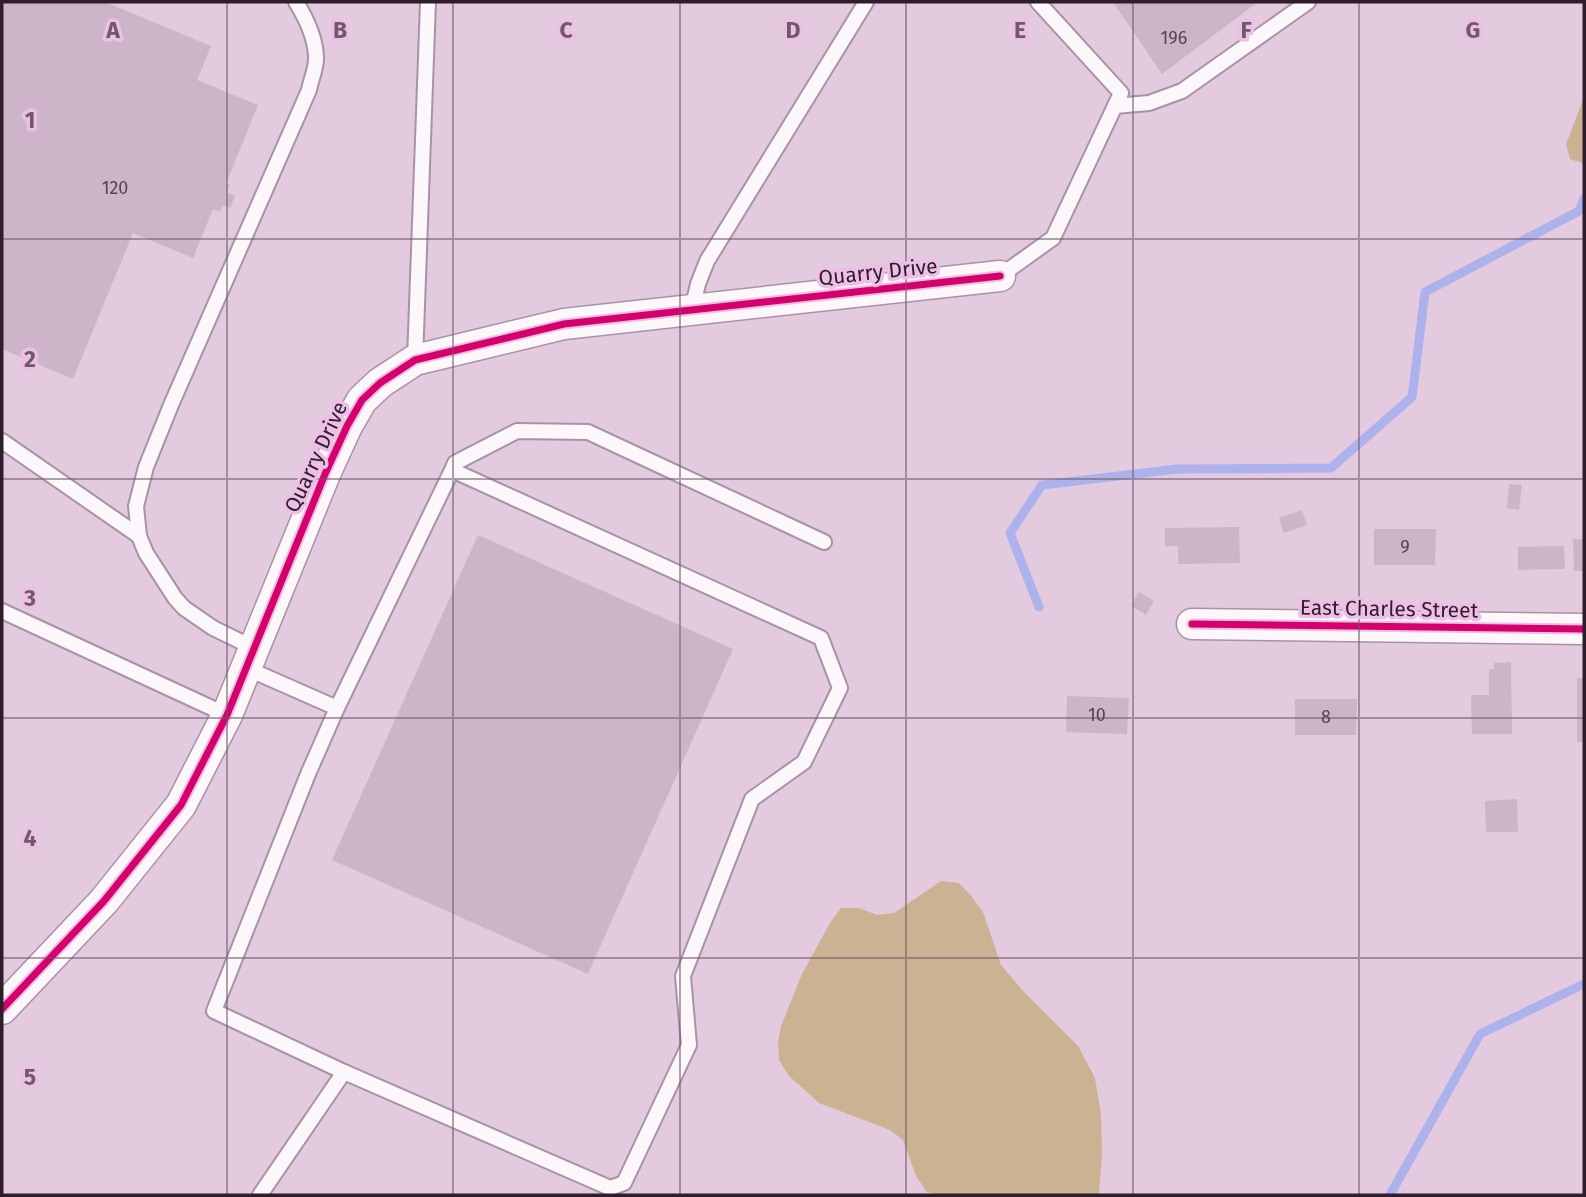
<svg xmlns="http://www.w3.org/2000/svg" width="1586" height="1197" font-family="'Fira Sans',sans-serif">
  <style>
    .green { fill: #cab293 }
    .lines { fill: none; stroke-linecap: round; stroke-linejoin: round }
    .stream { stroke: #adb2ed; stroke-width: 9 }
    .building { fill: #cdb4c8 }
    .lane-casing { stroke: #a793a3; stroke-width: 18 }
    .street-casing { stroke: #a793a3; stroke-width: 33 }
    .lane { stroke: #fbf7fa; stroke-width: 14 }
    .street { stroke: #fbf7fa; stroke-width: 30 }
    .cycleway-casing { stroke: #eebfe5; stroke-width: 11 }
    .cycleway { stroke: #d6006c; stroke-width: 7 }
    .grid { fill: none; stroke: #6e5a6a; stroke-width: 2; stroke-opacity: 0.55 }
    .labels { text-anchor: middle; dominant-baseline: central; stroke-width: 7; stroke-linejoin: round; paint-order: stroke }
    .number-label { font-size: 18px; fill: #564352 }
    .street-label { font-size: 21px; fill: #2e1d2b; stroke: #eebfe5 }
    .grid-label { font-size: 23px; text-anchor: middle; font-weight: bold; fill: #6e5a6a; stroke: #eebfe5; stroke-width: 7; stroke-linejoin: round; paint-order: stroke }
  </style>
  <rect width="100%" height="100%" fill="#e4cadf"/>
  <g class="green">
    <polygon points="1584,97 1584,162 1582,163 1570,159 1566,144"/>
    <polygon points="941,881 959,883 972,897 983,912 1001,965 1025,993 1078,1046 1095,1078 1101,1115 1102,1153 1099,1195 936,1195 927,1192 916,1176 903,1140 890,1130 819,1103 789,1076 779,1060 778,1043 781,1026 802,974 830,923 841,908 859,908 877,915 894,913"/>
  </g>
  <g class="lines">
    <g class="stream">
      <polyline points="1039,607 1010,533 1042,485 1177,469 1331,468 1412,397 1425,292 1579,211 1584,199"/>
      <polyline points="1390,1195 1480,1034 1584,984"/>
    </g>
  </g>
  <g class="building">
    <polygon points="2,2 105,2 211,46 197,80 258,105 226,183 230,185 227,192 235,196 230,208 223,205 220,212 213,209 193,258 133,233 73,379 2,349"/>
    <polygon points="1113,2 1258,2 1162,74"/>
    <polygon points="1509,484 1522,485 1519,510 1507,508"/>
    <polygon points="1302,510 1307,525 1284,533 1279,518"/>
    <polygon points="1239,527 1240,563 1178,564 1178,546 1165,546 1165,528"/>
    <polygon points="1374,529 1436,529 1435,565 1374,565"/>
    <polygon points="478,535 733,649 588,974 332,860"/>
    <polygon points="1573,539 1584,539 1584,571 1574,571"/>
    <polygon points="1564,546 1565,569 1518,570 1518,547"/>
    <polygon points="1139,592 1154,601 1146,615 1131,606"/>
    <polygon points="1511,662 1512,734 1472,734 1471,695 1489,695 1489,669 1494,669 1494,663"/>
    <rect x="1577" y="678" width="7" height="64"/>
    <polygon points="1067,696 1129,698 1127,734 1066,732"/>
    <polygon points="1295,699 1357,699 1356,735 1295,735"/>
    <polygon points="1517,799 1518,832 1486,832 1485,801"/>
  </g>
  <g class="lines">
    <g class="lane-casing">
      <g id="lane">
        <polyline points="1115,106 1149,103 1182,91 1308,2"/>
        <polyline points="1000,276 1053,238 1121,93 1038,2"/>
        <polyline points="692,310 698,284 707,261 866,2"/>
        <polyline points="415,360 428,2"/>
        <polyline points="2,441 139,536"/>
        <polyline points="452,470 821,638 840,688 804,762 752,799 683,976 689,1045 624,1183 610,1188 344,1072 214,1011 308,774 337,708 452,470 455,463 517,431 588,432 824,542"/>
        <polyline points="2,611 227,715"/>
        <path d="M254,648L213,628L184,608L175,598L146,553L139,536L136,506L146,467L171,405L309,90C311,79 317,67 316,56C315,37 306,18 296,2"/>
        <polyline points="246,668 337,708"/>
        <polyline points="260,1195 344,1072"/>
      </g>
    </g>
    <g class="street-casing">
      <g id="street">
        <polyline points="1192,624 1584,629"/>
        <polyline points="2,1009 104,901 181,805 227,715 325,474 347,426 362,400 380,383 415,360 564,324 1000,276"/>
      </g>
    </g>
    <use href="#lane" class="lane"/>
    <use href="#street" class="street"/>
    <g class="cycleway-casing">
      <g id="cycleway">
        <polyline points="1192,624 1584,629"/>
        <polyline points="2,1009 104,901 181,805 227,715 325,474 347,426 362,400 380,383 415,360 564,324 1000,276"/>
      </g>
    </g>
    <use href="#cycleway" class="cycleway"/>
  </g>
  <path class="grid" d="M227,2V1195M453,2V1195M680,2V1195M906,2V1195M1133,2V1195M1359,2V1195M2,239H1584M2,479H1584M2,718H1584M2,958H1584"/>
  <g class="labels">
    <g class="number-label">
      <text x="1174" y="38">196</text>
      <text x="115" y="188">120</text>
      <text x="1405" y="547">9</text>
      <text x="1097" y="715">10</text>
      <text x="1326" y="717">8</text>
    </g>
    <g class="street-label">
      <text transform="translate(878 272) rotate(-6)">Quarry Drive</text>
      <text transform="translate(316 457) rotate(-65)">Quarry Drive</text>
      <text transform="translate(1389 609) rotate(1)">East Charles Street</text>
    </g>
  </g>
  <g class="grid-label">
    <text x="113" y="38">A</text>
    <text x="340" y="38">B</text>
    <text x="566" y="38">C</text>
    <text x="793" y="38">D</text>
    <text x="1020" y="38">E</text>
    <text x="1246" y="38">F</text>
    <text x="1473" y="38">G</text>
    <text x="30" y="128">1</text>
    <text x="30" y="367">2</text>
    <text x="30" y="606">3</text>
    <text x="30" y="846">4</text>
    <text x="30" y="1085">5</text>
  </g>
  <rect width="1586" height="1197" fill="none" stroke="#2e1d2b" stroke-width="7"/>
</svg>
